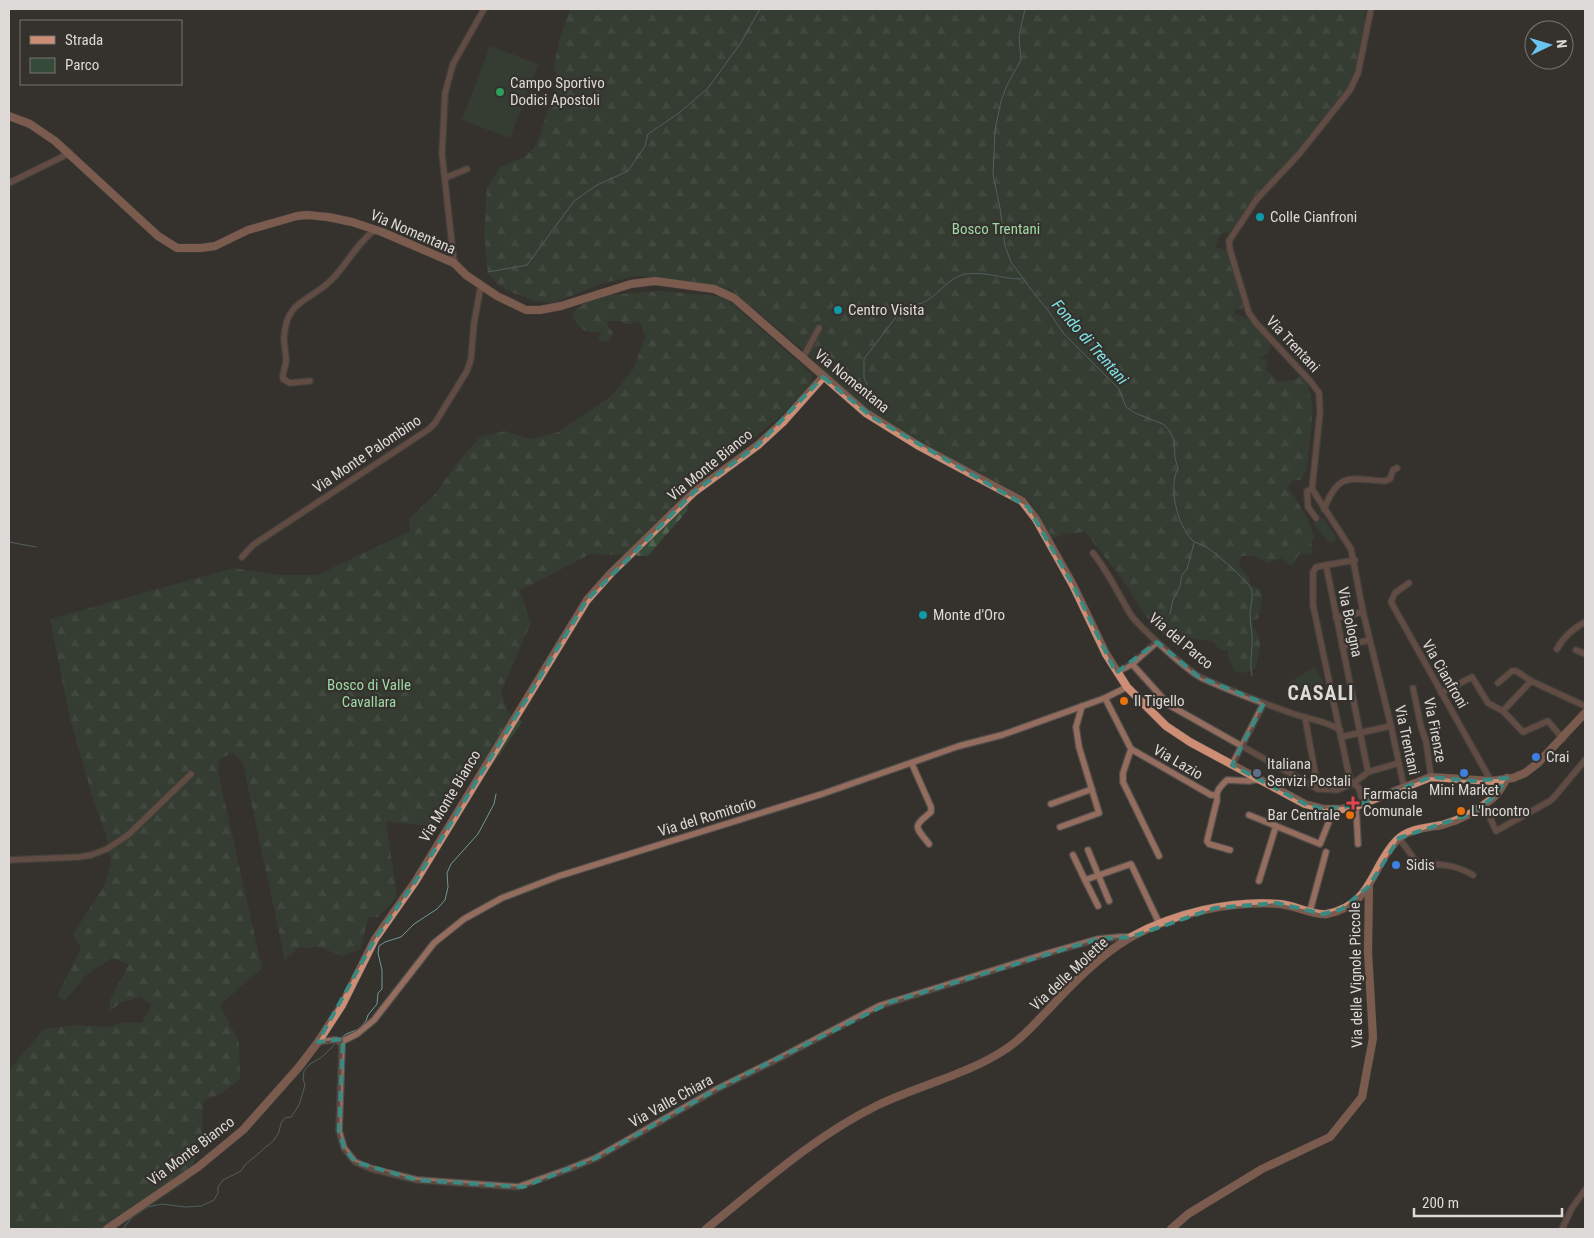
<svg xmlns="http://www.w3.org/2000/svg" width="1594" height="1238" font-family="'Roboto Condensed',sans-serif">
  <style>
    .green { fill: #354a38 }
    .forest { fill: url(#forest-firs) }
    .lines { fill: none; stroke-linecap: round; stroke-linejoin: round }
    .stream { stroke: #6e9a9a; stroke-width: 1 }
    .street-casing { stroke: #534f4c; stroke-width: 8 }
    .secondary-casing { stroke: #534f4c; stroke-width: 9 }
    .street { stroke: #956d5e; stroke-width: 5.5 }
    .secondary { stroke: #ce8e76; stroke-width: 8 }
    .marked { fill: none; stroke: #388a83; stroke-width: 4; stroke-dasharray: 10 6; stroke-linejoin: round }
    .leisure-dot { fill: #2e9e5b; stroke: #35312d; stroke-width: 2 }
    .culture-dot { fill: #0f9aa8; stroke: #35312d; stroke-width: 2 }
    .food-dot { fill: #e8710a; stroke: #35312d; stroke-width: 2 }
    .shop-dot { fill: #3f7fe0; stroke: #35312d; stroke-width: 2 }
    .service-dot { fill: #5c6f8a; stroke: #35312d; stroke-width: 2 }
    .health-dot { fill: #e0444e; stroke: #35312d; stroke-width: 2 }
    .labels { text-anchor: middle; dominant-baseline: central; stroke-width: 4.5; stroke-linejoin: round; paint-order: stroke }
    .poi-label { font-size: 15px; fill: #dddad7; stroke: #35312d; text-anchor: start }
    .park-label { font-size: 15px; fill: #9ddaa6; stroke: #35312d }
    .street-label { font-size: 15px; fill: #dddad7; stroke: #35312d }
    .water-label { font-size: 16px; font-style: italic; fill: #7ee5e7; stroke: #35312d }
    .district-label { font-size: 20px; font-weight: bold; letter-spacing: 1px; fill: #dddad7; stroke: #35312d }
  </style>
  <defs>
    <pattern id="forest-firs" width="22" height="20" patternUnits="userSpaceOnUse" patternTransform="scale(1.25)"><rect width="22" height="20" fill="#354a38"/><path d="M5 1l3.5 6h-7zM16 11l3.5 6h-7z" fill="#526454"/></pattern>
  </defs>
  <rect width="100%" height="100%" fill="#35312d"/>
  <g class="green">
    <polygon points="490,46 538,64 510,138 462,120"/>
    <polygon points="1318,517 1324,519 1336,537 1334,543 1327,541 1314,525 1315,520"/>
    <polygon points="1314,667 1324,682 1298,699 1288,683"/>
  </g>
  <g class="forest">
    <path d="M570,9H1365C1363,30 1364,55 1355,75C1348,93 1333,108 1322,124L1318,125L1317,129L1280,170L1275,171V175L1255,197L1231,230L1229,233L1226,231L1224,234L1220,235L1215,248L1227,249C1230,265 1245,294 1243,309L1234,310V313C1238,316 1240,315 1245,317C1254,319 1267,339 1271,347L1268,354L1260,358L1268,360L1266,369L1279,382L1295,379L1302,376L1308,384L1313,407L1307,470L1301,480L1292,481L1288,487L1307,517L1315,538L1311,541L1313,552L1309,555L1299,554L1293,565H1289L1281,558L1268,563C1258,557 1252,555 1241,556L1239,564L1250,579V585L1260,589L1262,597L1258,619L1253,620V627C1265,641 1259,651 1256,667L1246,673L1235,671L1228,659V651L1220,650L1212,641L1163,635L1144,614L1120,576L1085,532L1065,534L1052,539L1031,503L1025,497L945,455L864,408L833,380L808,354L732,290L689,281L637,276L604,283L553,303L535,301L508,291L498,285L488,272L484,235L487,187L501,166L524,157L534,148L540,135L545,118L558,83L557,74L554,67L559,41Z"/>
    <path d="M661,291L725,297L812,374V384L777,420L691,486L687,511L648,556L590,554L520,591L531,623L501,692L508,712L522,722L490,768L474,769L433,826L386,822L397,897L378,917H368L361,949L342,956L319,947L298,948L285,960L243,764L233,753L220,758L218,772L262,968L220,1005L239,1042L240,1079L223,1092L203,1102L202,1134L189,1180L134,1218L111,1229H9V1070L44,1029L76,1025L110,1027L123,1022L142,1023L151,1005L140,997L120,1003L110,1011V1000L129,964L112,958L85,976L65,1001L57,996L81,948L73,934L104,886L111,864L106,834L94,802L69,715L50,619L233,568L281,575H317L410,531L409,519L435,494L459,461L480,437L505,431L531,439L558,432L610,397L634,368L645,337L641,323L634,321L632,324H624L620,321H609L607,324L613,333L610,340L606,342L598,340L601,332C586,334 577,329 572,314C579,304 587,303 597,296Z"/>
  </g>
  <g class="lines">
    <g class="stream">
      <path d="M1025,9L1019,36L1021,60L1007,85L1001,101L995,130L993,175L1000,208L1005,246L1011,262L1036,296L1047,309L1064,334L1119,389L1126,407L1135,413L1163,424L1169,430L1174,440L1175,458L1178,468C1168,487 1177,524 1192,540C1196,544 1202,544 1206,547C1213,550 1249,583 1251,588C1254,598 1250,606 1250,615C1250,625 1253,635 1252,646C1251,658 1250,664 1252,676"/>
      <polyline points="488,272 527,265 574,201 597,185 628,171 645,146 648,134 679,113 708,88 740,44 760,9"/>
      <path d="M867,384L864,378V359L902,309C910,305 920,305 928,300C940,292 951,276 966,274C985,271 1003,279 1021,279"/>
      <polyline points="9,542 36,547"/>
      <polyline points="1170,614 1173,600 1180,586 1182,575 1187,569 1194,543"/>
      <polyline points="339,1040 346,1034 359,1029 366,1021 368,1015 377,1004 378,993 382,989 382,970 378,953 379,946 385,942 401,937 414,924 437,909 445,900 448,887 447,873 451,864 478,834 494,804 496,794"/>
      <polyline points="123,1229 132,1217 147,1207 162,1204 185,1207 201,1206 214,1200 218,1193 218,1187 223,1180 241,1171 245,1165 274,1140 279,1132 281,1123 285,1118 291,1117 299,1105 305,1085 303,1079 304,1071 310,1064 322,1057 336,1043"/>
    </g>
    <g class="street-casing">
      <g id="street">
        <polyline points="1371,9 1358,73 1350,90 1299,154 1256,200 1229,241 1230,250 1249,313 1256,323 1311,382 1319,393 1320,412 1312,489 1351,549 1363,612 1391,726 1404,787"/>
        <polyline points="445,178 467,169"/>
        <polyline points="9,183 70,153"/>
        <polyline points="454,263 442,154 445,93 453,64 484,9"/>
        <polyline points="803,358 819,328"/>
        <path d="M310,381L290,383L283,379C282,372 286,367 286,361C286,353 284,345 284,338C286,297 313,302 335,276C349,261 358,242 375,230"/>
        <polyline points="1312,489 1307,491 1308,507 1316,518"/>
        <path d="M1324,509C1339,471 1350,479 1385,481L1390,479L1393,470L1397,468"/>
        <path d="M1093,553C1109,573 1118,594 1131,615C1139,627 1189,672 1202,678C1233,692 1265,704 1297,715C1312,720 1326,721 1340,730"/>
        <polyline points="242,557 253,545 429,429 435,423 467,371 471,359 474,323 481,285"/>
        <polyline points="1355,560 1316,567 1313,572 1313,605 1350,780 1359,788 1363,804"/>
        <polyline points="1326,565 1368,772"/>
        <polyline points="1409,583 1395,593 1391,602 1491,781"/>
        <polyline points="1336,618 1363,612"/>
        <polyline points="1342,646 1370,640"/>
        <path d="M1557,649C1564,636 1573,629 1585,622"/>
        <polyline points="1576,650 1585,654"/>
        <polyline points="1132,664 1169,705 1318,789 1337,790 1354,783 1368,772 1399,763"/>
        <polyline points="1117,672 1132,664 1157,642"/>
        <polyline points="1498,683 1512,671 1516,671 1531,681 1585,706"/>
        <polyline points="1413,688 1421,727 1426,741 1431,777"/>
        <polyline points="1441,693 1472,677 1488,703 1503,711 1531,681"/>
        <polyline points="1105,698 1131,749 1211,795 1216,795"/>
        <polyline points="1503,711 1523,732 1548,721 1563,739"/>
        <polyline points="1305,717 1318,789"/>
        <polyline points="1341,737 1391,726"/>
        <polyline points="1131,749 1123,773 1123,782 1159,856"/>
        <path d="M912,764L931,807V812C913,827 914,825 929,844"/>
        <polyline points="1232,765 1264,703"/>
        <polyline points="1051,804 1092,789"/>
        <polyline points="1484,804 1496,831 1550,801 1556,795 1585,760"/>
        <polyline points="1356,806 1358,844"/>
        <polyline points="1249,815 1320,844 1334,809"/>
        <polyline points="1060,827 1099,813 1079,747 1076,727 1082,706"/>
        <path d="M1399,838L1418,864C1438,864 1455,864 1473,875"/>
        <polyline points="1088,850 1109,901"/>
        <path d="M1230,850L1209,844L1207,841L1217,800C1215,791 1221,786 1227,780L1249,781L1260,779"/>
        <polyline points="1073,855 1085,880"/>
        <polyline points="9,860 79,857 91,855 107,849 128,835 191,774"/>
        <polyline points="1259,881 1276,826"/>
        <polyline points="1098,906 1085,880 1131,864 1160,925"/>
        <polyline points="1310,911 1326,852"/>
        <polyline points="318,1042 336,1040 342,1044 339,1131 344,1148 355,1162 372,1169 417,1180 518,1187 569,1169 596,1158 717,1089 776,1060 879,1006 1049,953 1098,939 1120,937 1131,937"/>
        <polyline points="341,1042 357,1034 374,1020 434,943 464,919 502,898 559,876 822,794 959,746 1002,735 1105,698 1127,687"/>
        <polyline points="1562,1229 1572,1208 1585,1190"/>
      </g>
    </g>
    <g class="secondary-casing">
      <g id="secondary">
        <polyline points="9,116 30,124 55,141 158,236 177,248 201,248 215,246 248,230 297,216 307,215 328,217 352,222 382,232 454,263 466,275 497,296 526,310 540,310 561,306 631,284 655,281 714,289 734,298 866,413 919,446 1022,501 1036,519 1073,585 1106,654 1127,687 1166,726 1190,742 1305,804 1324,809 1342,809 1359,805 1431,777 1491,781 1513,778 1525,773 1538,763 1585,713"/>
        <polyline points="107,1229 198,1167 243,1130 299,1067 318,1042 342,1005 375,939 415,882 587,600 611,573 694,492 758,445 783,422 823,377"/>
        <path d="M706,1229C761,1185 813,1137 878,1105C919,1085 967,1075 1006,1049C1022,1039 1034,1024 1048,1010C1072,984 1100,955 1131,937C1175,913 1231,900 1280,904C1294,905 1314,916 1327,914C1373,905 1371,866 1397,840C1409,828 1427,828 1442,825C1460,820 1479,810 1493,798C1499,793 1503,785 1507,778"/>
        <polyline points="1171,1229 1188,1214 1262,1169 1330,1137 1362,1097 1373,1038 1368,952 1369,886"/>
      </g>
    </g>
    <use href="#street" class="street"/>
    <use href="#secondary" class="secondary"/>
  </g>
  <path d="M0 0H1594V1238H0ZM823,377L872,417L1028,507L1073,585L1116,673L1157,642L1199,677L1264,703L1232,765L1305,804L1324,809L1359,805L1431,777L1473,781L1507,778L1494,797L1468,815L1399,838L1369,886L1342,909L1323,914L1277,903L1215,908L1131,937L1098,939L891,1002L717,1089L596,1158L523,1187L417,1180L355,1162L344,1148L339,1131L343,1039L318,1042L375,939L415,882L587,600L694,492L758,445Z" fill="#35312d" fill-opacity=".55" fill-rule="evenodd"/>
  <path class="marked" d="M823,377L872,417L1028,507L1073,585L1116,673L1157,642L1199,677L1264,703L1232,765L1305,804L1324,809L1359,805L1431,777L1473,781L1507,778L1494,797L1468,815L1399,838L1369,886L1342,909L1323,914L1277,903L1215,908L1131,937L1098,939L891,1002L717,1089L596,1158L523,1187L417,1180L355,1162L344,1148L339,1131L343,1039L318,1042L375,939L415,882L587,600L694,492L758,445Z"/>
  <circle class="leisure-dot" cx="500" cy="92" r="5"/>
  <g class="culture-dot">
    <circle cx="1260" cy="217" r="5"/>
    <circle cx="838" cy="310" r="5"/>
    <circle cx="923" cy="615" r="5"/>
  </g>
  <g class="food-dot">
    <circle cx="1124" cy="701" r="5"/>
    <circle cx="1461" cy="811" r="5"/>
    <circle cx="1350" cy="815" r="5"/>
  </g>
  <g class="shop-dot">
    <circle cx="1536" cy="757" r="5"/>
    <circle cx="1464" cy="773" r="5"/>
    <circle cx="1396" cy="865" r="5"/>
  </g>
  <circle class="service-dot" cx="1257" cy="773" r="5"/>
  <path class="health-dot" d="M1350.5 795.5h5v5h5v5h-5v5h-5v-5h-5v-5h5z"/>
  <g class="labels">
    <g class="poi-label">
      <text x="510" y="83">Campo Sportivo<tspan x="510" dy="17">Dodici Apostoli</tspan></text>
      <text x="1270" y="217">Colle Cianfroni</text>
      <text x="848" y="310">Centro Visita</text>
      <text x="933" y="615">Monte d'Oro</text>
      <text x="1134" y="701">Il Tigello</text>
      <text x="1546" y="757">Crai</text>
      <text x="1267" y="764">Italiana<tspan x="1267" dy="17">Servizi Postali</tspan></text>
      <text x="1464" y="790" text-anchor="middle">Mini Market</text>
      <text x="1363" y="794">Farmacia<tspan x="1363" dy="17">Comunale</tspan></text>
      <text x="1471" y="811">L'Incontro</text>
      <text x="1340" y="815" text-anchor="end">Bar Centrale</text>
      <text x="1406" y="865">Sidis</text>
    </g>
    <g class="park-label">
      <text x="996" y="229">Bosco Trentani</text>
      <text x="369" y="685">Bosco di Valle<tspan x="369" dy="17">Cavallara</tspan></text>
    </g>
    <g class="street-label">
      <text transform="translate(413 232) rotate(23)">Via Nomentana</text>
      <text transform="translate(1293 344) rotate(47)">Via Trentani</text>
      <text transform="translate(852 381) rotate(39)">Via Nomentana</text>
      <text transform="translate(367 454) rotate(-34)">Via Monte Palombino</text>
      <text transform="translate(710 465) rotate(-39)">Via Monte Bianco</text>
      <text transform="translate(1350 622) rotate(78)">Via Bologna</text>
      <text transform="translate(1181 641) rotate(40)">Via del Parco</text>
      <text transform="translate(1445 674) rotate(60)">Via Cianfroni</text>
      <text transform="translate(1435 730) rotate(79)">Via Firenze</text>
      <text transform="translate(1407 740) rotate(78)">Via Trentani</text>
      <text transform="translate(1178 762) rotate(30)">Via Lazio</text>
      <text transform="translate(450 796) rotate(-59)">Via Monte Bianco</text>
      <text transform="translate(707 817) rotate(-17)">Via del Romitorio</text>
      <text transform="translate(1069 974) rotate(-43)">Via delle Molette</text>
      <text transform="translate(1356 975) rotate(-91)">Via delle Vignole Piccole</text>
      <text transform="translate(671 1101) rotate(-29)">Via Valle Chiara</text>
      <text transform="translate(191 1151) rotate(-37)">Via Monte Bianco</text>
    </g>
    <g class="water-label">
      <text transform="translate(1090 342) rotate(49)">Fondo di Trentani</text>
    </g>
    <g class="district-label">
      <text x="1321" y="693">CASALI</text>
    </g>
  </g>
  <rect width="1594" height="1238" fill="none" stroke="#dddad7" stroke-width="20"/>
  <rect x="20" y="20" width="162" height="65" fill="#35312d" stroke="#787571"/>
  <rect x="30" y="36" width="25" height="8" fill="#ce8e76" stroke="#787571"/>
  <text x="65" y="45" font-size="15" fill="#dddad7">Strada</text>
  <rect x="30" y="58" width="25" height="15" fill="#354a38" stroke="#787571"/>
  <text x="65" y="70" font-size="15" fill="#dddad7">Parco</text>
  <g transform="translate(1549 45) rotate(85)"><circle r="24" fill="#35312d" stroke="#787571"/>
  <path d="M0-4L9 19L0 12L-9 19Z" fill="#6bc3f2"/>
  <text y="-8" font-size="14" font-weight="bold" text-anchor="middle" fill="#dddad7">N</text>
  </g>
  <path d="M1414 1208v8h148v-8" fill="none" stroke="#dddad7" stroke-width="2.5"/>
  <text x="1422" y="1208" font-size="15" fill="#dddad7" stroke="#35312d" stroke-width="4" paint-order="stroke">200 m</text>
</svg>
